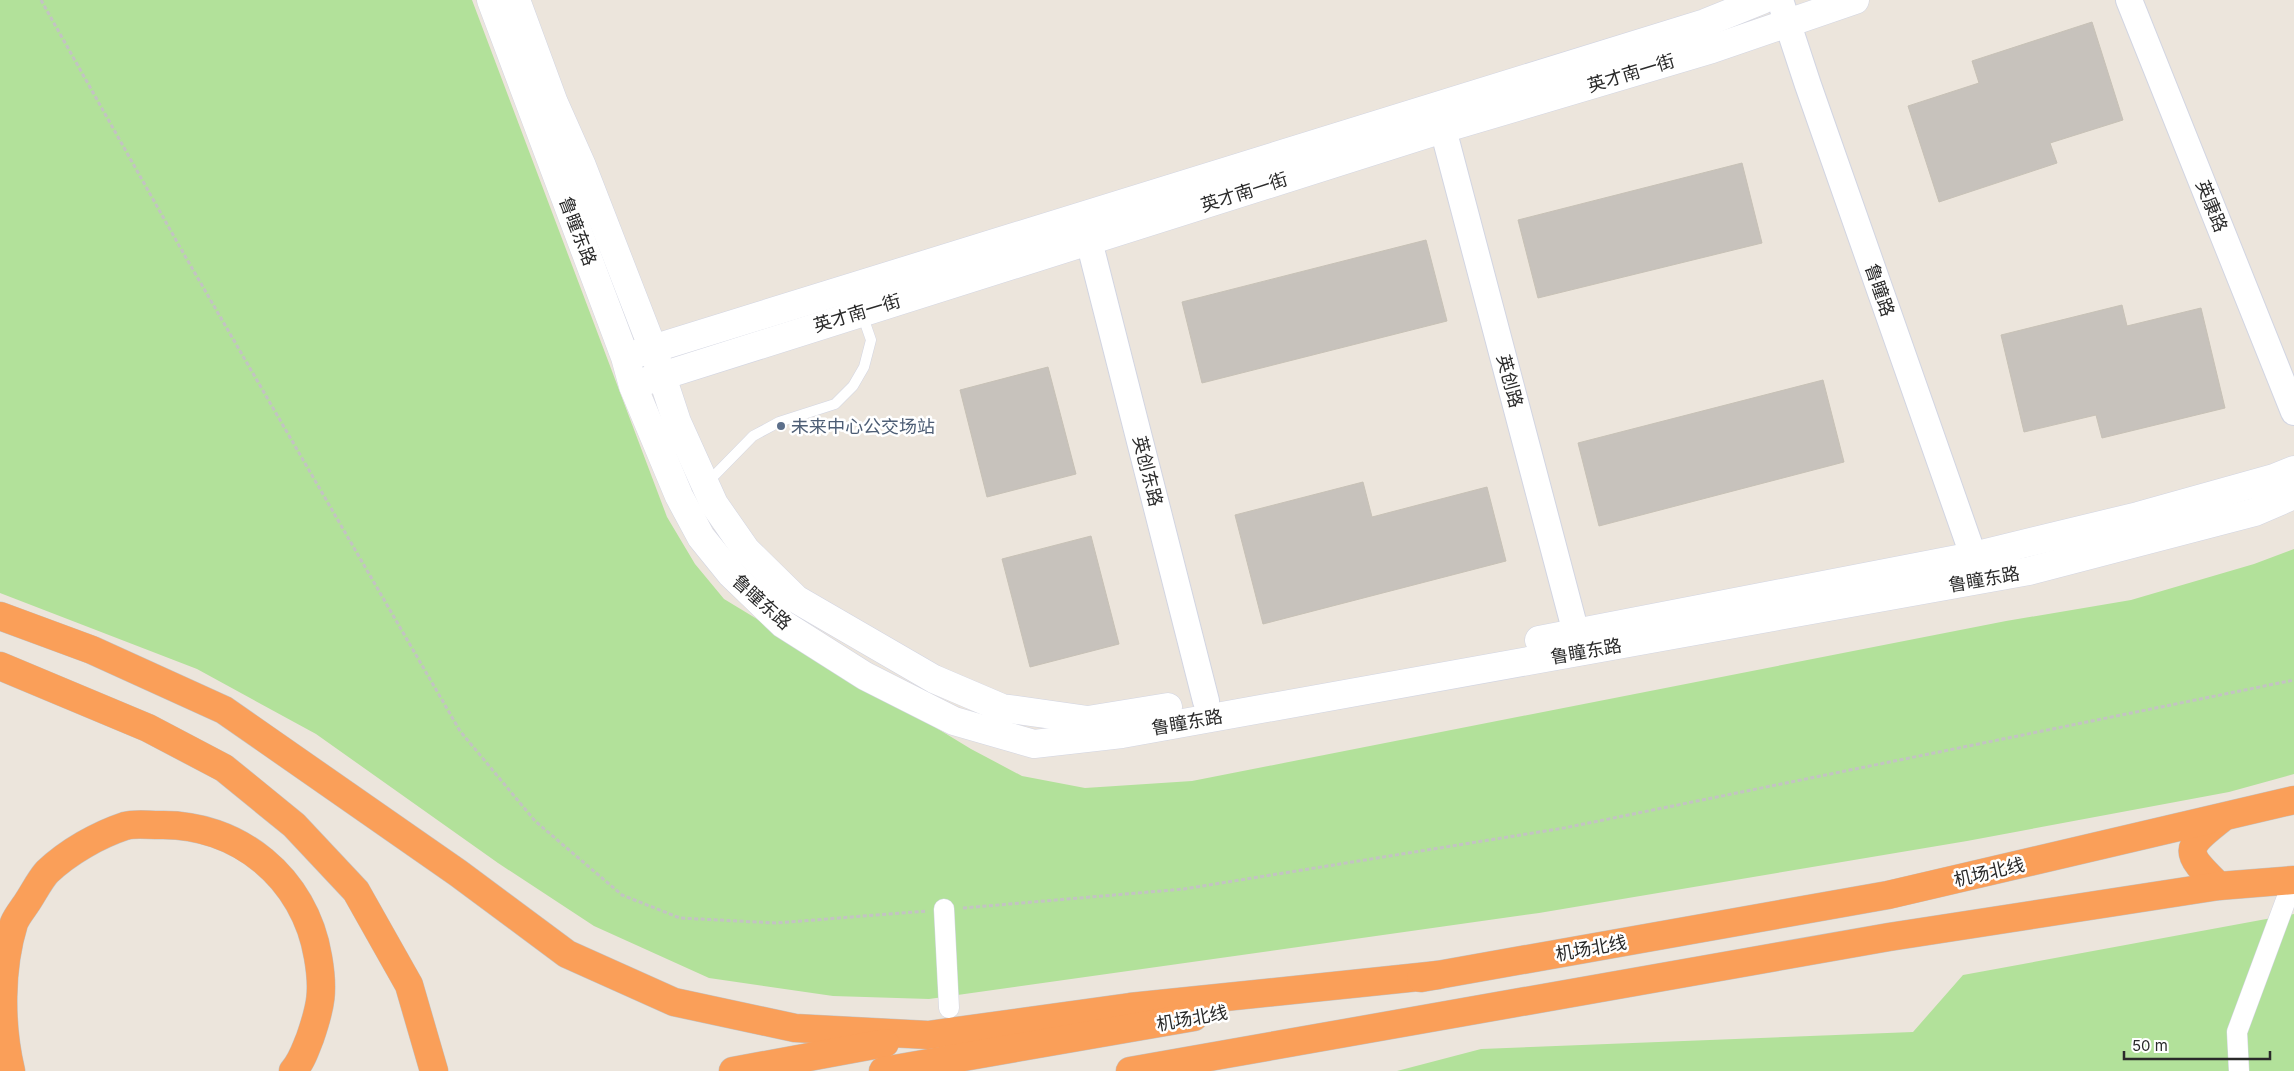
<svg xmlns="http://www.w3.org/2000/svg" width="2294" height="1071" font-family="Inter,'Noto Sans SC',sans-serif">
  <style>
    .green { fill: #b2e19a }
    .building { fill: #c7c2bc; stroke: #c7c1b6 }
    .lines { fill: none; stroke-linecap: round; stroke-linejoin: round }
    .service-casing { stroke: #d2d5e2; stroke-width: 11 }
    .minor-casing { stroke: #d2d5e2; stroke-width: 21 }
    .tertiary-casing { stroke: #d2d5e2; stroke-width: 28 }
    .secondary-casing { stroke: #d2d5e2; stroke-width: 29 }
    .motorway-casing { stroke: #c3c3c3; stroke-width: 29 }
    .path { stroke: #c3c3c3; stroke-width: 3; stroke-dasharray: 4 2.5; stroke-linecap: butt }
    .service { stroke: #fff; stroke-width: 10 }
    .minor { stroke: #fff; stroke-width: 20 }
    .tertiary { stroke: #fff; stroke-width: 26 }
    .secondary { stroke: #fff; stroke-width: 28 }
    .motorway { stroke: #fa9f59; stroke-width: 28 }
    .service-dot { fill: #5c6f8a; stroke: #fff; stroke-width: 2 }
    .labels { text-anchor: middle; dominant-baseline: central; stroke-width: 5; stroke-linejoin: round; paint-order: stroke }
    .street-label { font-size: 18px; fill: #2a2a2a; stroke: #fff }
    .service-label { font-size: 18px; fill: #4e5e75; stroke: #fff; text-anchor: start }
  </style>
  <rect width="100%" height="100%" fill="#ece5dc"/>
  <g class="green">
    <polygon points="0,0 472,0 667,517 695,564 724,599 971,749 1022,776 1085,788 1192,781 2006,621 2131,600 2254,564 2294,549 2294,774 2229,792 1967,841 1539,913 929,999 833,996 709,978 594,926 498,863 316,734 197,669 0,593"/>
    <polygon points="2294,914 2294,1071 1397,1071 1481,1049 1913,1032 1963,975"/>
  </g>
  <g class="building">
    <polygon points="2092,22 2123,120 2050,143 2057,163 1939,202 1908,106 1979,83 1972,61"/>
    <polygon points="1742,163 1762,243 1538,298 1518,220"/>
    <polygon points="1426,240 1447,321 1202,383 1182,302"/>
    <polygon points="2122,305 2127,326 2201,308 2225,408 2102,438 2096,415 2024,432 2001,335"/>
    <polygon points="1048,367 1076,474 987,497 960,390"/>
    <polygon points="1823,380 1844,462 1599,526 1578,443"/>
    <polygon points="1363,482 1372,517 1487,487 1506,561 1263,624 1235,515"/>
    <polygon points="1091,536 1119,644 1030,667 1002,559"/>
  </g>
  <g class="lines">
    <g class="service-casing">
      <polyline id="service" points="706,484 753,436 779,422 835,404 853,386 864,367 871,340 862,314"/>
    </g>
    <g class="minor-casing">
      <g id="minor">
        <polyline points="944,909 949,1008"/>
        <polyline points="2239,1071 2237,1032 2293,881"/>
      </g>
    </g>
    <g class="tertiary-casing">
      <g id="tertiary">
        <polyline points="1780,0 1808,85 1980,575"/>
        <polyline points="2129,0 2294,412"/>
        <polyline points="1443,129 1576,633"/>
        <polyline points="1089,241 1206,701"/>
      </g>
    </g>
    <g class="secondary-casing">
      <g id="secondary">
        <polyline points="491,0 625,357 633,386 679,496 701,537 731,574 783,624 865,676 954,721 1034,744 1122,734 2029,571 2255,512 2294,495"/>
        <polyline points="516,0 554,103 582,166 653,349 677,422 714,504 746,550 796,599 934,679 1002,708 1088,720 1168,707"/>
        <polyline points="636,354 1705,23 1762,0"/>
        <polyline points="646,381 1443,129 1712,49 1855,0"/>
        <polyline points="1539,640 1973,556 2138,516 2274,478 2294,470"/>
      </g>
    </g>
    <g class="motorway-casing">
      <g id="motorway">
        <polyline points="0,616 92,650 224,710 458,873 567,954 674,1002 795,1028 928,1035 1130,1007 1438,975"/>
        <polyline points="0,666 148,728 224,768 294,825 356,891 409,985 434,1071"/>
        <path d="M2219,886C2184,852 2183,849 2221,819"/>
        <polyline points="1421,978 1888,895 2294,800"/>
        <path d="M11,1071C0,1025 0,968 14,923C17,916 22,910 26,904C33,894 39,881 47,872C68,852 98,835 125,826C135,823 148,825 159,825C238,823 305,878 318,957C324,991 321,1006 310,1038C305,1050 302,1061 293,1071"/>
        <polyline points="733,1071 885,1043"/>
        <polyline points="883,1071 1194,1017"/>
        <polyline points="1130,1071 1889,937 2219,886 2294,880"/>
      </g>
    </g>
    <g class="path">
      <polyline points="41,0 181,249 460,731 535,821 622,895 680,918 776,923 927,911"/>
      <polyline points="963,908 1184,889 1564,828 2294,680"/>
    </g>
    <use href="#service" class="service"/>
    <use href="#minor" class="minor"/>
    <use href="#tertiary" class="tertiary"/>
    <use href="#secondary" class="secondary"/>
    <use href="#motorway" class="motorway"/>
  </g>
  <circle class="service-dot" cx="781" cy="426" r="5"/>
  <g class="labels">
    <g class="street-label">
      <text transform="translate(1631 73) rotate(-17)">英才南一街</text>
      <text transform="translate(1244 192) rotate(-18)">英才南一街</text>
      <text transform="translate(2212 206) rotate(68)">英康路</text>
      <text transform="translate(578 231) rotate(69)">鲁瞳东路</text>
      <text transform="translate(1880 290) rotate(71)">鲁瞳路</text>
      <text transform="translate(857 313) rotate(-17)">英才南一街</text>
      <text transform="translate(1510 381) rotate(75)">英创路</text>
      <text transform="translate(1148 471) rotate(76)">英创东路</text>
      <text transform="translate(1984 579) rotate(-10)">鲁瞳东路</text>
      <text transform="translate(762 602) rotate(42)">鲁瞳东路</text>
      <text transform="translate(1586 651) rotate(-10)">鲁瞳东路</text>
      <text transform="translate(1187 722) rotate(-10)">鲁瞳东路</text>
      <text transform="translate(1989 872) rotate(-13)">机场北线</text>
      <text transform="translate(1591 948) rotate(-10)">机场北线</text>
      <text transform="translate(1192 1018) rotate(-10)">机场北线</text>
    </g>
    <g class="service-label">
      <text x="791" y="426">未来中心公交场站</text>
    </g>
  </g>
  <path d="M2124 1051v8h146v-8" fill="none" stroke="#2a2a2a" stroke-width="2.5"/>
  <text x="2132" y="1051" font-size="15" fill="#2a2a2a" stroke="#ffffff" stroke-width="4" paint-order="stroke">50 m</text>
</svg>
